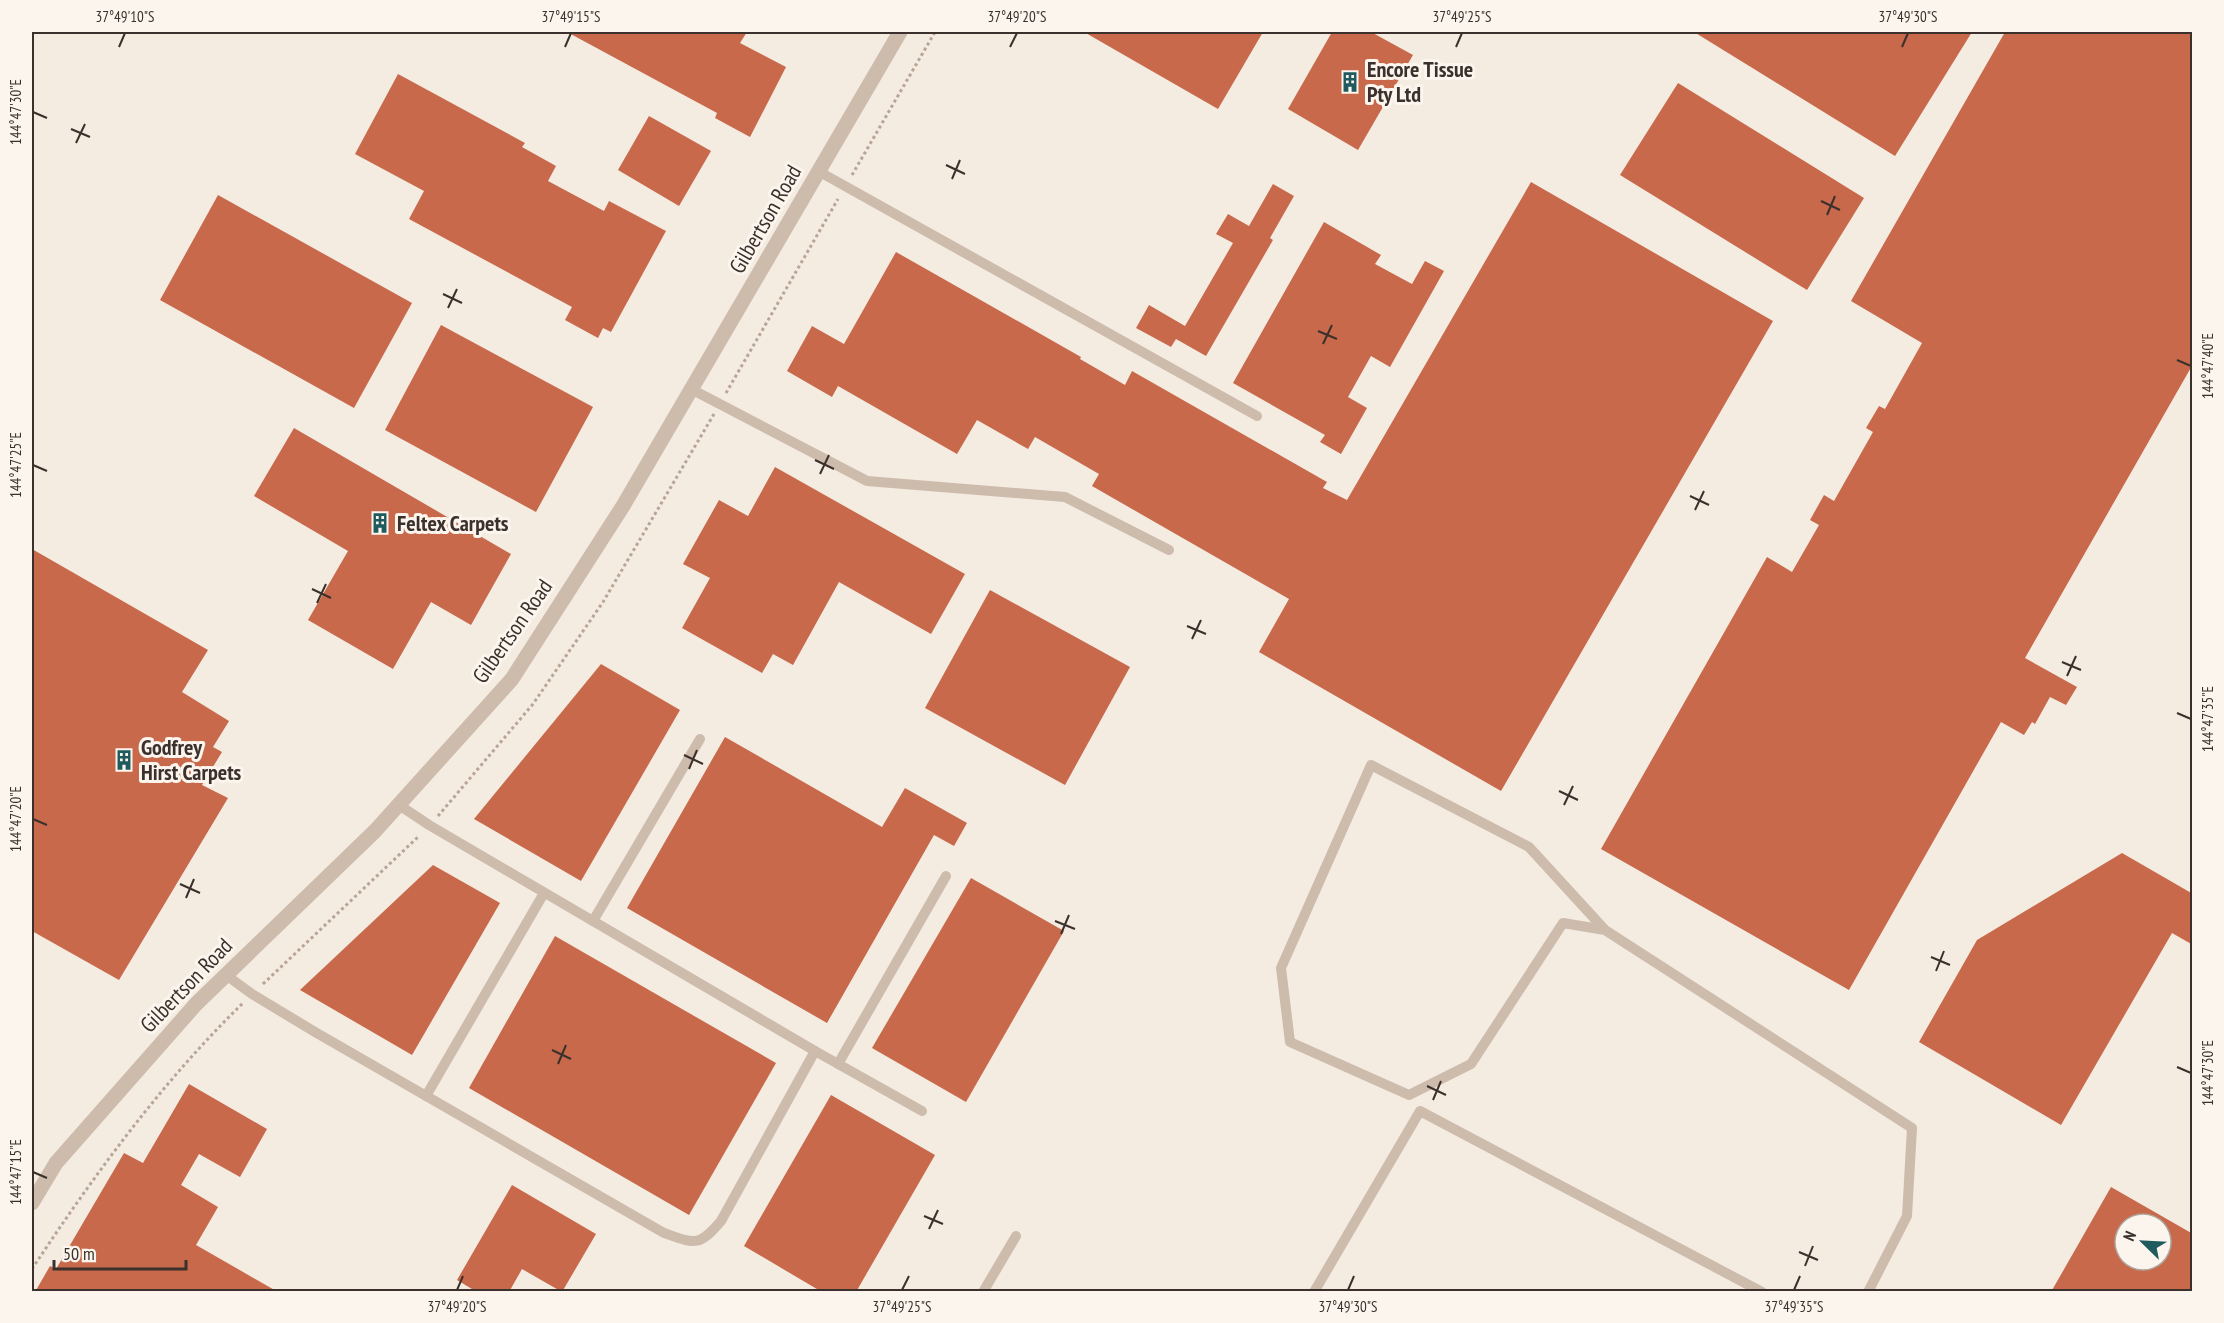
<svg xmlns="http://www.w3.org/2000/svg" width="2224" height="1323" font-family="'PT Sans Narrow',sans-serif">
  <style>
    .building { fill: #c8694b; fill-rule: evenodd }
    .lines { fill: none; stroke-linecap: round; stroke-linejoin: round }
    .path { stroke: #b9a596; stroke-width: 3; stroke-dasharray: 3 3; stroke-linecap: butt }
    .service { stroke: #cdbbac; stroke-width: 10 }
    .minor { stroke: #cdbbac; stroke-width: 15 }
    .ticks { fill: none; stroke: #3b302b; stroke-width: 2 }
    .labels { text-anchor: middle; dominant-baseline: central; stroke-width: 6; stroke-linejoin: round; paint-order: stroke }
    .poi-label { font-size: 22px; font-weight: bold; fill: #3b302b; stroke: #fbf5ee; text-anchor: start }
    .street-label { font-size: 22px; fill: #3b302b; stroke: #fbf5ee }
    .neatline { fill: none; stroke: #3b302b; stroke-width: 2 }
    .ticks-label { font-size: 15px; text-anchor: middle; fill: #3b302b }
  </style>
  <rect width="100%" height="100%" fill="#f4ebe1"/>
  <g class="building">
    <polygon points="567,32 747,32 740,43 786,67 750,137 715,118 717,113"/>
    <polygon points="1084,32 1263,32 1218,109"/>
    <polygon points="1332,32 1371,32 1413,55 1358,150 1288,109"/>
    <polygon points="1694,32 1972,32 1895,156"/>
    <polygon points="2005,32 2193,32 2193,364 2025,658 2077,687 2066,705 2050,697 2035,724 2032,722 2024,735 2001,722 1849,990 1601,849 1767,557 1792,572 1819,525 1810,520 1824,495 1834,501 1873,432 1866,428 1879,406 1885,409 1922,343 1851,301"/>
    <polygon points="398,74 525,143 522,147 556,166 548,181 604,211 609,201 666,231 611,332 603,328 598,338 565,320 572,307 409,219 424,191 355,154"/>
    <polygon points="1678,83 1864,198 1807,290 1620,175"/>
    <polygon points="649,116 711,151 679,206 618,170"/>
    <polygon points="1531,182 1773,321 1501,791 1259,652 1289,599 1092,486 1099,474 1035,437 1028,449 977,420 957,454 838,386 832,397 787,371 812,326 844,344 896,252 1081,357 1080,359 1125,385 1132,371 1327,482 1323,488 1347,500"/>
    <polygon points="1273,184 1294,196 1270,238 1273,240 1206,356 1176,339 1171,347 1136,328 1149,305 1185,326 1233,243 1216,234 1228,214 1249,226"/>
    <polygon points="218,195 412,303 354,408 160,300"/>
    <polygon points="1324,222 1381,255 1375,264 1412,284 1425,261 1444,271 1390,367 1371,356 1348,397 1367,408 1341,454 1320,442 1325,435 1233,383"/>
    <polygon points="441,325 593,407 536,512 385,430"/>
    <polygon points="294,428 511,554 471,625 431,602 393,669 308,620 348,551 254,496"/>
    <polygon points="775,467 965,574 931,634 839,582 793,665 773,654 762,673 682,628 710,578 683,564 719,500 748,516"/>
    <polygon points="32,549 208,650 182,692 229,721 213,747 222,752 202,785 228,798 119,980 32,931"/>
    <polygon points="990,590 1130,667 1065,785 925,708"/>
    <polygon points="601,664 680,710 581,881 474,819"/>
    <polygon points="725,737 882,827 905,788 967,823 954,846 934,835 827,1023 627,908"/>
    <polygon points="2122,853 2193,894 2193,945 2172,933 2061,1125 1919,1042 1977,940"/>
    <polygon points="433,865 500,903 412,1055 300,990"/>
    <polygon points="971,878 1064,931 966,1102 872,1048"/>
    <polygon points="555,936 776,1063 689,1215 469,1088"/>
    <polygon points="189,1084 267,1129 240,1177 199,1154 181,1185 218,1207 196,1245 278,1292 35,1292 50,1266 56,1269 124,1153 143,1163"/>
    <polygon points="831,1095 935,1155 856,1292 822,1292 744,1246"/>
    <polygon points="512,1185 596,1234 562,1292 522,1269 509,1292 477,1292 457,1280"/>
    <path d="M2111,1187L2193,1234V1292H2051ZM2125,1224H2161V1260H2125Z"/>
  </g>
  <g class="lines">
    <g class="path">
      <polyline points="852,175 935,32"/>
      <polyline points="726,393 838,199"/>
      <polyline points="438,816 533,704 603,602 714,414"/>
      <polyline points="263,984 419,836"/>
      <path d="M32,1269C94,1175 162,1082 243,1003"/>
    </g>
    <g class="service">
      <polyline points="818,171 1257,416"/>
      <polyline points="691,389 867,481 1065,497 1169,550"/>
      <polyline points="593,921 700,739"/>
      <polyline points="1605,930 1563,923 1471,1064 1409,1095 1290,1042 1281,968 1371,765 1529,847 1605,930 1912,1128 1907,1216 1868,1292"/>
      <path d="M226,975L252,994L315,1032L664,1233C695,1244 699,1247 721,1221L815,1051L429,825L399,805"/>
      <polyline points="815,1051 922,1111"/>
      <polyline points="838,1064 946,876"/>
      <polyline points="426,1096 544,893"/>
      <polyline points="983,1292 1016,1236"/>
      <polyline points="1314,1292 1420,1111 1762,1292"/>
    </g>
    <polyline class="minor" points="32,1203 56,1163 196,1004 375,831 512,679 623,506 900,32"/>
  </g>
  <path class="ticks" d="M119,47L125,33M565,47L571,33M1010,47L1017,33M1456,47L1462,33M1902,47L1908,33M33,112L47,118M71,129L90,137M76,143L85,124M946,165L965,174M952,179L960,160M1821,201L1840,210M1827,215L1835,196M443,294L462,303M448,308L457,289M1318,331L1337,339M1323,344L1332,325M2177,360L2191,366M815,460L834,469M33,465L47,471M820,474L829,455M1690,496L1709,505M1695,510L1704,491M312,589L331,598M317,603L326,584M1187,626L1206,634M1192,639L1201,620M2062,662L2081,670M2067,676L2076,656M2177,713L2191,719M684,755L703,764M689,769L697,750M1559,791L1578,800M1564,805L1573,786M33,819L47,825M180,884L200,893M186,898L194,879M1055,921L1075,929M1061,934L1069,915M1931,957L1950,965M1936,971L1944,951M552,1050L571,1059M558,1064L566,1045M2177,1067L2191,1073M1427,1086L1446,1095M1433,1100L1441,1081M33,1172L47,1178M924,1216L943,1224M929,1229L938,1210M1799,1252L1818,1260M1805,1266L1813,1246M457,1290L463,1276M902,1290L909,1276M1348,1290L1354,1276M1794,1290L1800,1276"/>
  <defs>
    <g id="building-bare" transform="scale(1.62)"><path d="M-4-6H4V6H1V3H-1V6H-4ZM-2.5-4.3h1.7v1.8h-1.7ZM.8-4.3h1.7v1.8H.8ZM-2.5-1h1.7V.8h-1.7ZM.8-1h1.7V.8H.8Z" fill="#1f5a5e" stroke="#fbf5ee" stroke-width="2.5" paint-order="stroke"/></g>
  </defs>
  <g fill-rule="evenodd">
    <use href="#building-bare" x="1350" y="82"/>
    <use href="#building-bare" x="380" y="523"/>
    <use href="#building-bare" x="124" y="760"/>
  </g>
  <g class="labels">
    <g class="poi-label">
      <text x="1367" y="69">Encore Tissue<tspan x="1367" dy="25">Pty Ltd</tspan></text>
      <text x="397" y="523">Feltex Carpets</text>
      <text x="141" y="747">Godfrey<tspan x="141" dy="25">Hirst Carpets</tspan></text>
    </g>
    <g class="street-label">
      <text transform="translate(765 219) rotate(-60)">Gilbertson Road</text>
      <text transform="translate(512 631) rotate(-55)">Gilbertson Road</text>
      <text transform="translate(186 985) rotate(-46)">Gilbertson Road</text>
    </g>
  </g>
  <rect width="2224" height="1323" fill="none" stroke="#fbf5ee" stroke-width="66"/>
  <g transform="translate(2143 1242) rotate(294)"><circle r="28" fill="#fbf5ee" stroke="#aea6a0" stroke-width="1.5"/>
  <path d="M0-4.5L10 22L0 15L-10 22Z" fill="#1f5a5e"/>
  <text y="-9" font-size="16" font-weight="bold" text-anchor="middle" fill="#3b302b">N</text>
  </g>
  <path d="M54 1260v9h132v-9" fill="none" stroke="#3b302b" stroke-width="3"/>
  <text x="63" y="1260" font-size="18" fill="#3b302b" stroke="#fbf5ee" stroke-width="4.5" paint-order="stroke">50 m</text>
  <rect x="33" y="33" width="2158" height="1257" class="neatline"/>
  <g class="ticks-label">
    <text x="125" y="22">37°49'10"S</text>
    <text x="571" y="22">37°49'15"S</text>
    <text x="1017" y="22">37°49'20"S</text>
    <text x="1462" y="22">37°49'25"S</text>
    <text x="1908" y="22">37°49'30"S</text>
    <text transform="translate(16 112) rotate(-90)" y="5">144°47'30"E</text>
    <text transform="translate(2208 366) rotate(-90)" y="5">144°47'40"E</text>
    <text transform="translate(16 465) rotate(-90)" y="5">144°47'25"E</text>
    <text transform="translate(2208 719) rotate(-90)" y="5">144°47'35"E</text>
    <text transform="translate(16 819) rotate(-90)" y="5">144°47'20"E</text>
    <text transform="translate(2208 1073) rotate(-90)" y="5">144°47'30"E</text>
    <text transform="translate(16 1172) rotate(-90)" y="5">144°47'15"E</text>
    <text x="457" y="1312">37°49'20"S</text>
    <text x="902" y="1312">37°49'25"S</text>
    <text x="1348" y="1312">37°49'30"S</text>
    <text x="1794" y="1312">37°49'35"S</text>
  </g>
</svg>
